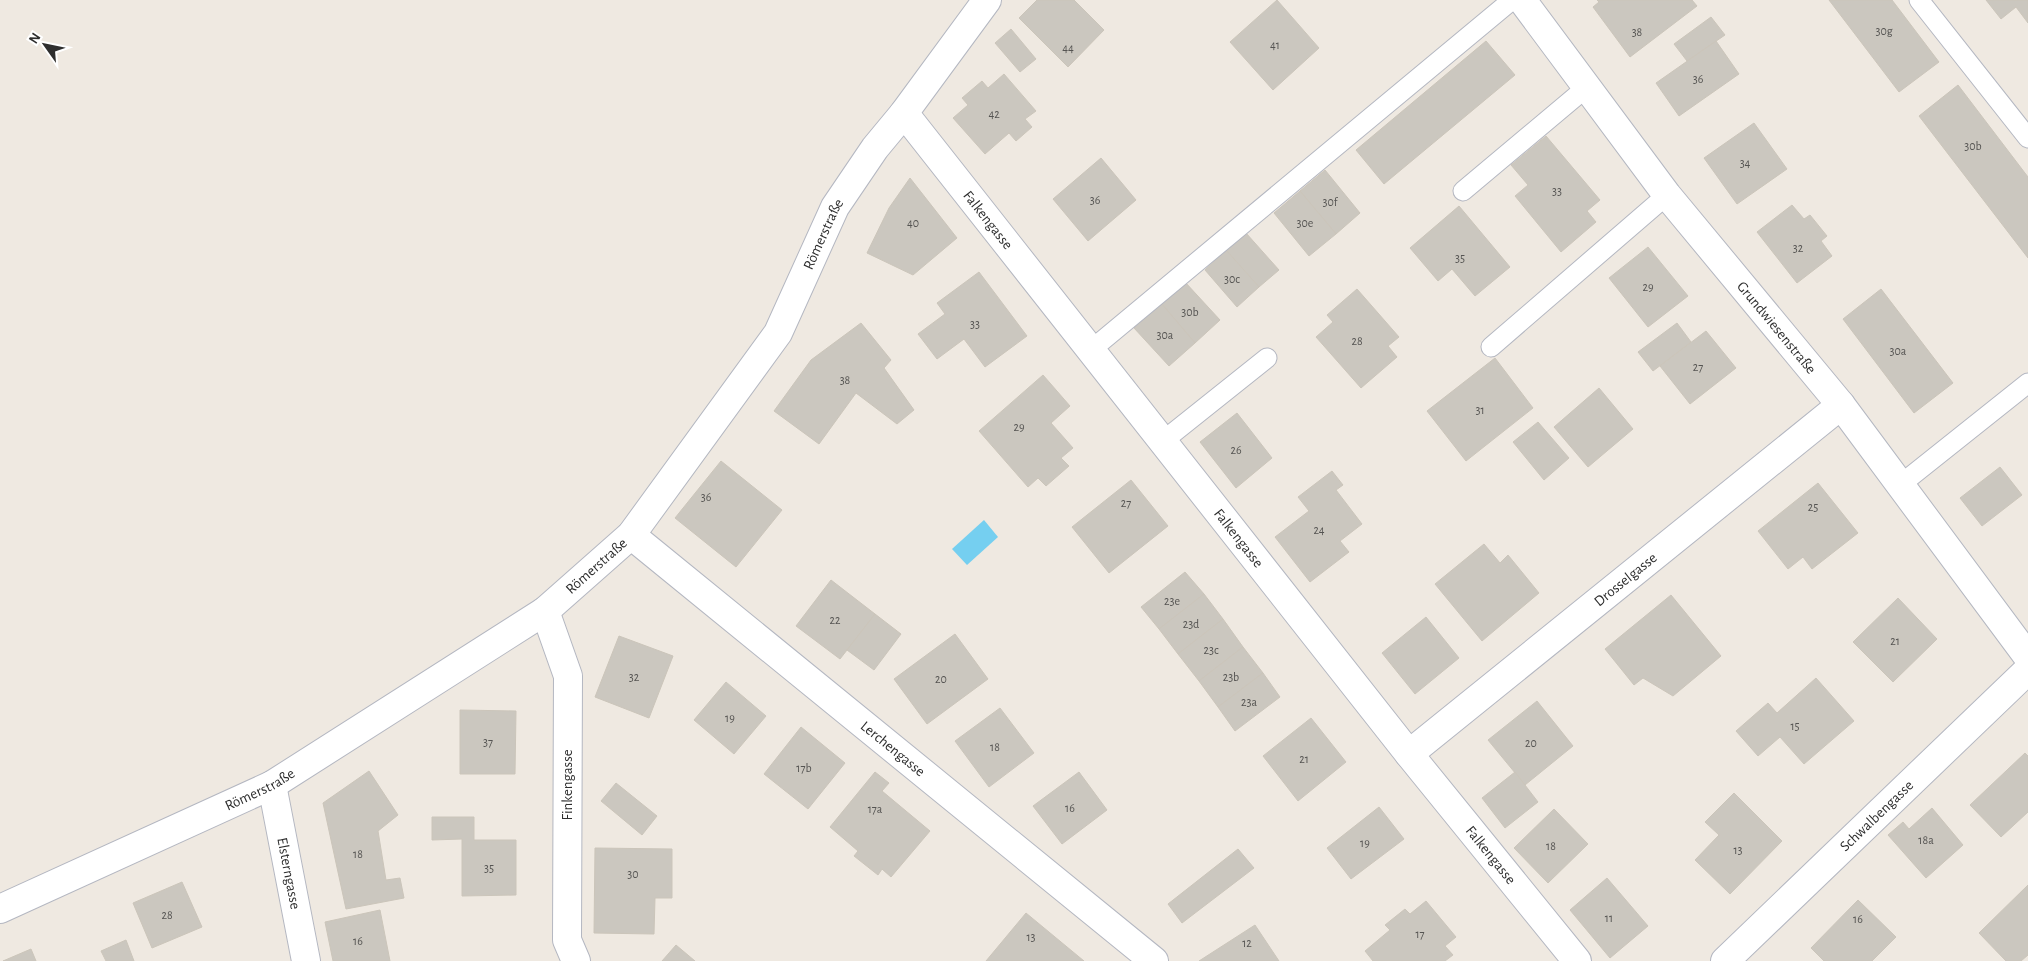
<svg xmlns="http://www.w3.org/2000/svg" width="2028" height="961" font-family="'Alegreya Sans',sans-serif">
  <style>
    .water { fill: #75cff0 }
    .building { fill: #cbc7bf; stroke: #cbc5ba }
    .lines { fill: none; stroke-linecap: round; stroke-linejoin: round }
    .service-casing { stroke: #b4b7c1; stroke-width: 21 }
    .minor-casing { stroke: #b4b7c1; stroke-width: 30 }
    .service { stroke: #fff; stroke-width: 19 }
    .minor { stroke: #fff; stroke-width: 28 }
    .labels { text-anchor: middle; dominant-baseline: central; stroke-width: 4.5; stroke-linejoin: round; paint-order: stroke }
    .number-label { font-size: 12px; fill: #555452 }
    .street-label { font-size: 15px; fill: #2e2e2e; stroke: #fff }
  </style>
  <rect width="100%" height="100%" fill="#efe9e1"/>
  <polygon class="water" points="984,520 998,537 967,565 952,549"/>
  <g class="building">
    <polygon points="1037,0 1074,0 1104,30 1068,67 1019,18"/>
    <polygon points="1277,0 1319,48 1273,90 1230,42"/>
    <polygon points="1597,0 1692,0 1697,6 1630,57 1593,7 1599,2"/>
    <polygon points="1829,0 1892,0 1939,62 1899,92"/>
    <polygon points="1986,0 2028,0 2028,23 2016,7 2001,19"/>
    <polygon points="1711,17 1725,35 1687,61 1674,44"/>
    <polygon points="1011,29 1036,59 1020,72 995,43"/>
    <polygon points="1486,41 1515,75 1384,184 1356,150"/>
    <polygon points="1716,41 1739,74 1679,116 1656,83"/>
    <polygon points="1004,74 1036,111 1025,119 1032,127 1016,141 1009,133 985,154 953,118 968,105 962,98 982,81 988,88"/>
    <polygon points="1958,85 2028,177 2028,258 1919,116"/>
    <polygon points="1754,123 1787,169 1737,204 1704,158"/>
    <polygon points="1546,136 1600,200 1587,211 1596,222 1561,252 1515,196 1528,185 1511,165"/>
    <polygon points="1101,158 1136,200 1088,241 1053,199"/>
    <polygon points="1325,170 1360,213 1336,234 1300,191"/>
    <polygon points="910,178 957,238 913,275 867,253 889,208"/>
    <polygon points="1300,191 1336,234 1309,256 1274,213"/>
    <polygon points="1792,205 1804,219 1810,215 1827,236 1821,241 1832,256 1797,283 1757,232"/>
    <polygon points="1459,206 1510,267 1475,296 1452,269 1438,281 1410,248"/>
    <polygon points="1246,233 1279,270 1259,287 1226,250"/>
    <polygon points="1648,247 1688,296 1648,327 1609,278"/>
    <polygon points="1226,250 1259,287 1237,307 1205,270"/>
    <polygon points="979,272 1027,336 985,367 964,339 937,359 918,334 945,314 937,303"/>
    <polygon points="1185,282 1220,320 1195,343 1161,303"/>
    <polygon points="1357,289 1399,337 1388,346 1397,357 1361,388 1316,337 1333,322 1327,315"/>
    <polygon points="1881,289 1953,383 1914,413 1843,319"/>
    <polygon points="1161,303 1195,343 1169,366 1134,328"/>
    <polygon points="861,323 891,360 884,368 914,410 897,424 856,393 819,444 774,411 811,360"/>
    <polygon points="1677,323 1691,342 1653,371 1638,352"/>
    <polygon points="1706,331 1736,368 1690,404 1660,366"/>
    <polygon points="1495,358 1533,408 1466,461 1427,411"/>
    <polygon points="1043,375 1070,406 1051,423 1073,448 1061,458 1069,466 1046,486 1038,478 1028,487 979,431"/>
    <polygon points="1599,388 1633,429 1588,467 1554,427"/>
    <polygon points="1237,413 1272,458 1236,488 1200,442"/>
    <polygon points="1538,422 1569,458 1544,480 1513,442"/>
    <polygon points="721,461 782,510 736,567 675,518"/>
    <polygon points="2000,467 2022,495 1982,526 1960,498"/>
    <polygon points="1332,471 1343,485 1336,490 1362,524 1340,541 1349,552 1310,582 1275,537 1309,511 1298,497"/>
    <polygon points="1131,480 1168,526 1109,573 1072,527"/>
    <polygon points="1818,483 1858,533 1812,569 1803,557 1788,569 1758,531"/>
    <polygon points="1484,544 1500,563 1508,555 1539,593 1482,641 1435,584"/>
    <polygon points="1185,572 1204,594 1159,629 1141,607"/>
    <polygon points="831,580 875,614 840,659 796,626"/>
    <polygon points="1204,594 1223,619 1178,654 1159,629"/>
    <polygon points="1671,595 1721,656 1673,696 1643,678 1634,685 1605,649"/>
    <polygon points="1898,598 1937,639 1893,682 1853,642"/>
    <polygon points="875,614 901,634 874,670 847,650"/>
    <polygon points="1426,617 1459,658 1415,694 1382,653"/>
    <polygon points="1223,619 1243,647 1199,681 1178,654"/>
    <polygon points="955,634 988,679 927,724 894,679"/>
    <polygon points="619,636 673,656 649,718 595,697"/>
    <polygon points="1243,647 1263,673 1218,707 1199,681"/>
    <polygon points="1263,673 1280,697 1235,731 1218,707"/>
    <polygon points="1816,678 1854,721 1804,764 1780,737 1758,756 1736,731 1768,703 1777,713"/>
    <polygon points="726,682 766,716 734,754 694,720"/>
    <polygon points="1537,701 1573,746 1525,785 1488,740"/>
    <polygon points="1000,708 1034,753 989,787 955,741"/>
    <polygon points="460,710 516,711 515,774 460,774"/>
    <polygon points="1311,718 1346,762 1298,801 1263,756"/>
    <polygon points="801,727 845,763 808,809 764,774"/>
    <polygon points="2025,753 2028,756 2028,812 2001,837 1970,805"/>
    <polygon points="369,771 398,815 378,831 386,880 400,878 404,898 346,909 323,803"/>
    <polygon points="875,772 889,783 882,791 930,831 891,877 882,869 878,875 854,856 858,851 830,827"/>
    <polygon points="1079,772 1107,810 1062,844 1033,806"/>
    <polygon points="1515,772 1538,802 1505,828 1482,798"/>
    <polygon points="616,783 657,816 642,835 601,801"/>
    <polygon points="1734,793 1782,841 1730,894 1695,860 1719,835 1705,822"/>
    <polygon points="1379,807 1404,839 1351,879 1327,848"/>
    <polygon points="1932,808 1963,845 1926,878 1888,835 1903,822 1909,829"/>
    <polygon points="1554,809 1588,844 1548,883 1514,848"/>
    <polygon points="432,817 474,817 474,840 516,840 516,895 462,896 462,839 432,840"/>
    <polygon points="595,848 672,849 672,898 655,898 654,934 594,933"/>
    <polygon points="1238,849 1254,868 1182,923 1168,904"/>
    <polygon points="1607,878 1648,926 1610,958 1570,910"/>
    <polygon points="182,882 202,927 152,948 133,903"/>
    <polygon points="2028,885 2028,955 2021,961 2006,961 1979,933"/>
    <polygon points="1858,900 1896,937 1872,961 1824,961 1811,948"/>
    <polygon points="1426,901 1456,937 1445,946 1453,955 1445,961 1373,961 1365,951 1390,930 1385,925 1405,909 1410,914"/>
    <polygon points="380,910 390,961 333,961 325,922"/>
    <polygon points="1026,913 1084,961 986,961"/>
    <polygon points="1255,925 1279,961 1199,961"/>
    <polygon points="126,940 134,961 106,961 101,951"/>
    <polygon points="676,945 695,961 662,961"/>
    <polygon points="31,949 36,961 3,961"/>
  </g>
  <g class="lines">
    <g class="service-casing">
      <g id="service">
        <polyline points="1919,0 2028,138"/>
        <polyline points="1463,191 1587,87"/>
        <polyline points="1491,347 1667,195"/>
        <polyline points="1091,350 1512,0"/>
        <polyline points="1163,441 1267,358"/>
        <polyline points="1900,485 2028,383"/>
      </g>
    </g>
    <g class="minor-casing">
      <g id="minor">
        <path id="s1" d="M1522,0L1667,195L1841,405L2028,657"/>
        <path id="s2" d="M904,113L1409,754L1577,961"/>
        <path id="s3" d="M631,535L1154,961"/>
        <polyline points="545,611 568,676 567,940 576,961"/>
        <path id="s4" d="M1409,754L1841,405"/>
        <path id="s5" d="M272,785L306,961"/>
        <path id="s6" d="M0,909L272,785L545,611L631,535L778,333L835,207L875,148L904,113L987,0"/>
        <path id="s7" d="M1725,961L2028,670"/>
      </g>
    </g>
    <use href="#service" class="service"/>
    <use href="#minor" class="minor"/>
  </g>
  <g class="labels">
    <g class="number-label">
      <text x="1884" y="31">30g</text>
      <text x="1637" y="32">38</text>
      <text x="1275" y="45">41</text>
      <text x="1068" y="48">44</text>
      <text x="1698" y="79">36</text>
      <text x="994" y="114">42</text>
      <text x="1973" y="146">30b</text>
      <text x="1745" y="163">34</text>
      <text x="1557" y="191">33</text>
      <text x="1095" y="200">36</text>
      <text x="1330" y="202">30f</text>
      <text x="913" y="223">40</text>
      <text x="1305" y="223">30e</text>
      <text x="1798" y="248">32</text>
      <text x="1460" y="258">35</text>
      <text x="1232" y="279">30c</text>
      <text x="1648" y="287">29</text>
      <text x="1190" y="312">30b</text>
      <text x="975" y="324">33</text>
      <text x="1165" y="335">30a</text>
      <text x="1357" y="341">28</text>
      <text x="1898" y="351">30a</text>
      <text x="1698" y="367">27</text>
      <text x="845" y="380">38</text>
      <text x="1480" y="410">31</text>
      <text x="1019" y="427">29</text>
      <text x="1236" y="450">26</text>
      <text x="706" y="497">36</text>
      <text x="1126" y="503">27</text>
      <text x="1813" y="507">25</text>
      <text x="1319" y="530">24</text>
      <text x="1172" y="601">23e</text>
      <text x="835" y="620">22</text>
      <text x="1191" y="624">23d</text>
      <text x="1895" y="641">21</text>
      <text x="1211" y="650">23c</text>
      <text x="634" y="677">32</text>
      <text x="1231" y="677">23b</text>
      <text x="941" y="679">20</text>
      <text x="1249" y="702">23a</text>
      <text x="730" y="718">19</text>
      <text x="1795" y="726">15</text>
      <text x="488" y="742">37</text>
      <text x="1531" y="743">20</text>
      <text x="995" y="747">18</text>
      <text x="1304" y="759">21</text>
      <text x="804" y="768">17b</text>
      <text x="1070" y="808">16</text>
      <text x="875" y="809">17a</text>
      <text x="1926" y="840">18a</text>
      <text x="1365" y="843">19</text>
      <text x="1551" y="846">18</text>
      <text x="1738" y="850">13</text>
      <text x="358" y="854">18</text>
      <text x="489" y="868">35</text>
      <text x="633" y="874">30</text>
      <text x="167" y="915">28</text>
      <text x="1609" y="918">11</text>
      <text x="1858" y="919">16</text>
      <text x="1420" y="934">17</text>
      <text x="1031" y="937">13</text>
      <text x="358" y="941">16</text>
      <text x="1247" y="943">12</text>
    </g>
    <g class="street-label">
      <text stroke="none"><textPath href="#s2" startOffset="136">Falkengasse</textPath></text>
      <text stroke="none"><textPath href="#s6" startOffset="1096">Römerstraße</textPath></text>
      <text stroke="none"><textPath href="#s1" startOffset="415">Grundwiesenstraße</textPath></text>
      <text stroke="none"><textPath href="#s2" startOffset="541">Falkengasse</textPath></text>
      <text stroke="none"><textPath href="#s6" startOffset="691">Römerstraße</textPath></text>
      <text stroke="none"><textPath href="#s4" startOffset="278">Drosselgasse</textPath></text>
      <text stroke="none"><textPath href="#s3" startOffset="338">Lerchengasse</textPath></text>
      <text transform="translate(567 785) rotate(-90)">Finkengasse</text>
      <text stroke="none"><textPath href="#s6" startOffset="286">Römerstraße</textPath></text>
      <text stroke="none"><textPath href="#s7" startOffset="210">Schwalbengasse</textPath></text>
      <text stroke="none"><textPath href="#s2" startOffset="946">Falkengasse</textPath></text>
      <text stroke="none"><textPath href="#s5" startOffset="90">Elsterngasse</textPath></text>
    </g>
  </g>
  <g transform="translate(45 45) rotate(303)" stroke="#ffffff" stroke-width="4" paint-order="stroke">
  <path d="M0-4L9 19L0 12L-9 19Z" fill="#2e2e2e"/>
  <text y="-8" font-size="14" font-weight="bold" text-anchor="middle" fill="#2e2e2e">N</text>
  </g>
</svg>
